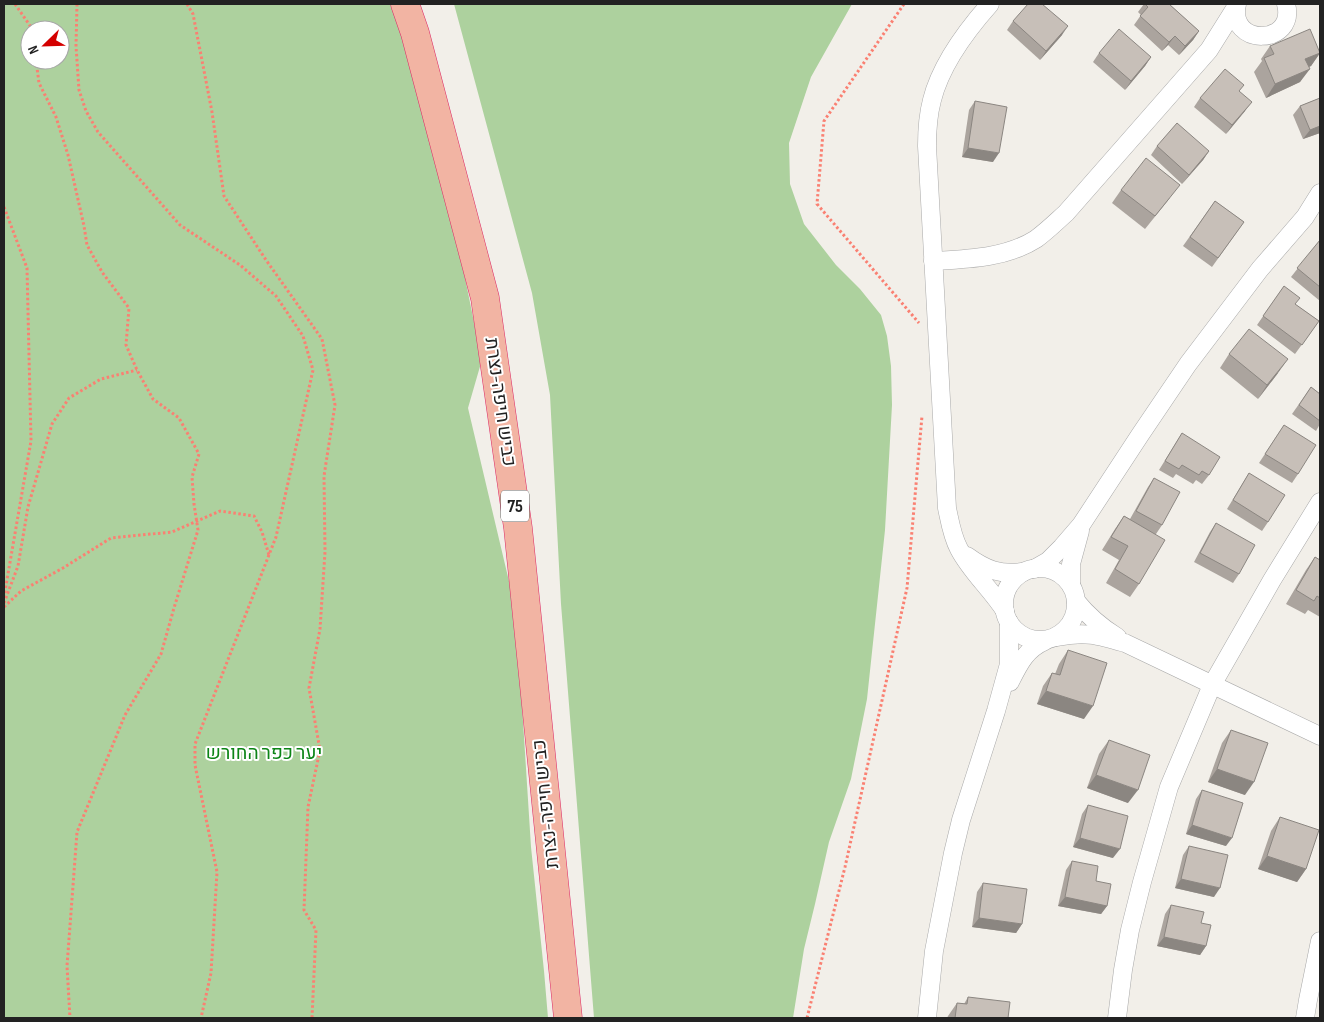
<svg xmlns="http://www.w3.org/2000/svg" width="1324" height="1022" font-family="'Sofia Sans Condensed',Heebo,sans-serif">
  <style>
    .forest { fill: #add19e; fill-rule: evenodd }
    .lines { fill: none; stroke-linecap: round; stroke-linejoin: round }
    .minor-casing { stroke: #a9a9a9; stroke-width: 19 }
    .trunk-casing { stroke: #dc2a67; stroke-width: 29 }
    .path { stroke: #fa8072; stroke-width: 3; stroke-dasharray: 2.5 2.5; stroke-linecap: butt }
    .minor { stroke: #fff; stroke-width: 18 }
    .trunk { stroke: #f2b4a3; stroke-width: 28 }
    .wall { fill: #aba49e }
    .shaded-wall { fill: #8b8681 }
    .building { fill: #c7bfb8; stroke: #8b8681 }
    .labels { text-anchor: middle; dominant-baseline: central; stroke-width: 4; stroke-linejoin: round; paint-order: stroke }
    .shield { fill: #fff; stroke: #646464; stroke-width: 1 }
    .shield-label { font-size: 18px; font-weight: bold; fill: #222 }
    .street-label { font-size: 19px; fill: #222; stroke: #fff }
    .park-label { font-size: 19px; fill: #0c8416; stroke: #fff }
  </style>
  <rect width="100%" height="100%" fill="#f2efe9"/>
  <g class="forest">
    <path d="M4,4H391L412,64L451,209L475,327L481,363L468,408L516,611L531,847L544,971L548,1018H4ZM30,30H60V60H30Z"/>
    <polygon points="454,4 852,4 811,77 789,143 790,184 804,224 836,265 860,289 881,315 887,336 891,366 892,405 885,530 867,699 851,779 829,842 815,904 804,949 793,1018 594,1018 561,604 550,395 532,293"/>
  </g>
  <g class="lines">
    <g class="minor-casing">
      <g id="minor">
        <path d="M990,4C966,31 941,64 932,100C928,115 927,131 927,146L947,508C950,522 952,536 959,549C971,572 991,589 1005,611"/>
        <path d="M1237,4C1227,47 1297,46 1286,4"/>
        <path d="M933,261C968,259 1006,258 1036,239C1047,231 1056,222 1066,213L1209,50L1236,7"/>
        <path d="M967,556C986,570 1000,575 1023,572"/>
        <circle cx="1040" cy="604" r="36"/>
        <polyline points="1034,569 1048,561 1062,547 1081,525 1140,435 1188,364 1260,269 1305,217 1320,193"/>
        <polyline points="1071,584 1071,564 1080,531"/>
        <path d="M1076,601C1088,616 1101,627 1117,637"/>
        <path d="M1057,637C1085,631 1098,635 1125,643L1320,736"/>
        <path d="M1010,682C1019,664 1026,649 1045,641"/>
        <polyline points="927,1018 934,951 953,853 961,820 996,711 1009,664 1009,622"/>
        <polyline points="1117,1018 1123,970 1130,930 1142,882 1169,787 1212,685 1272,580 1320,502"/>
        <polyline points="1305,1018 1308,1000 1320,941"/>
      </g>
    </g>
    <g class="trunk-casing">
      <polyline id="trunk" points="405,4 415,33 485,298 518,528 568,1018"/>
    </g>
    <g class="path">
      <polyline points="15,4 33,30"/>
      <polyline points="77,4 76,46 79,90 86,111 98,132 180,225 240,265 276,296 303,336 313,370 276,537 195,744 195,765 217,872 211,973 201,1018"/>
      <polyline points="187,4 193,14 212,112 224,196 266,260 322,339 335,405 324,476 325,552 320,629 309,688 320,750 308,807 304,910 316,930 312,1018"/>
      <polyline points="904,4 824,121 817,204 919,323"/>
      <polyline points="36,60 39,83 56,117 68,155 84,226 87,245 102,272 129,308 126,345 137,370 153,399 179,418 199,454 192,477 194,504 198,530 174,608 161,654 125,715 77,832 67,966 70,1018"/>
      <polyline points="4,207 27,268 31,441 4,597"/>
      <polyline points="4,603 18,566 28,507 52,424 69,398 101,379 137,370"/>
      <polyline points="4,607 21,591 63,568 111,538 172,532 220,511 254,516 262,532 269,555"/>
      <polyline points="807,1018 845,867 907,588 922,416"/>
    </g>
    <use href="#minor" class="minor"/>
    <use href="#trunk" class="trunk"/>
  </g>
  <g class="wall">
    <polygon points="1144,4 1169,4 1199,31 1193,40 1179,55 1168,45 1162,51 1134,25 1141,15 1138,12"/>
    <polygon points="1013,21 1062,35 1040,60 1007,30"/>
    <polygon points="1270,46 1320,53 1311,66 1309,67 1300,82 1266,98 1254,72 1262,61 1261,59"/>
    <polygon points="1099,53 1151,57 1145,66 1125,90 1093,62"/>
    <polygon points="1239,92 1245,111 1226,134 1194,107 1200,98"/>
    <polygon points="1320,98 1320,133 1303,139 1293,115 1300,106"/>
    <polygon points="975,101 993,162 962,157 969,110"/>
    <polygon points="1157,146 1209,151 1203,160 1182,184 1151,155"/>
    <polygon points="1121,190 1170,198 1145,229 1112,203"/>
    <polygon points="1215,201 1244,222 1212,267 1183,246"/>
    <polygon points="1320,240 1320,301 1291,277"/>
    <polygon points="1284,286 1295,304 1319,321 1295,354 1257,325"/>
    <polygon points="1229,354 1278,373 1258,399 1220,368"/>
    <polygon points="1311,387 1320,394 1320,424 1316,431 1292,414"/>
    <polygon points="1284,425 1298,474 1292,483 1259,463"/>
    <polygon points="1182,433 1209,475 1202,484 1196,480 1193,484 1176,474 1173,478 1159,470"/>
    <polygon points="1249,473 1268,522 1262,531 1227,509"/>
    <polygon points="1154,478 1162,525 1156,534 1139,584 1130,597 1106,583 1119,560 1102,550 1115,529 1124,516 1130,519 1148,487"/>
    <polygon points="1216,523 1239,574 1233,583 1194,562 1210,532"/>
    <polygon points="1315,557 1320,560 1320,617 1308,610 1305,614 1286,604 1306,570"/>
    <polygon points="1068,650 1084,719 1037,704 1043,686 1052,673 1055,674 1059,664"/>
    <polygon points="1231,730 1245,795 1208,782 1222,743"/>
    <polygon points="1109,740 1128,803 1087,788 1099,754"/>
    <polygon points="1202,790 1226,846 1186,834 1196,799"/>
    <polygon points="1088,805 1113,858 1073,847 1082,814"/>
    <polygon points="1280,817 1306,869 1297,882 1258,869 1271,831"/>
    <polygon points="1189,846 1214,897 1175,888 1183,855"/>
    <polygon points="1072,861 1107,906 1101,914 1058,906 1066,870"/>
    <polygon points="983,883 1022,924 1016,933 972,927 977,892"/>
    <polygon points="1171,905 1206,946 1200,955 1157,946 1165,914"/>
    <polygon points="968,997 1008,1018 947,1018 948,1016 957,1003 964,1004"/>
  </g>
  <g class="shaded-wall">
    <polygon points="1068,26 1062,35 1040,60 1046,51"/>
    <polygon points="1199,31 1193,40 1179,55 1185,46"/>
    <polygon points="1175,36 1168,45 1162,51 1169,42"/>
    <polygon points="1320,53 1311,66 1296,72 1305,59"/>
    <polygon points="1151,57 1145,66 1125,90 1131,81"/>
    <polygon points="1310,69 1300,82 1266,98 1275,84"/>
    <polygon points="1252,102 1245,111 1226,134 1232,125"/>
    <polygon points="1320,126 1320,133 1303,139 1310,130"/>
    <polygon points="968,148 999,153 993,162 962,157"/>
    <polygon points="1209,151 1203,160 1182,184 1189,175"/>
    <polygon points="1288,359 1278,373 1258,399 1267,385"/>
    <polygon points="1046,691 1093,706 1084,719 1037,704"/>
    <polygon points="1217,769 1254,782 1245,795 1208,782"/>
    <polygon points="1096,775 1138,790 1128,803 1087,788"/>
    <polygon points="1192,825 1232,838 1226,846 1186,834"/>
    <polygon points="1080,838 1120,849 1113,858 1073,847"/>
    <polygon points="1267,856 1306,869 1297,882 1258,869"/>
    <polygon points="1181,879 1220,888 1214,897 1175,888"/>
    <polygon points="1065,897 1107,906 1101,914 1058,906"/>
    <polygon points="979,918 1022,924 1016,933 972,927"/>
    <polygon points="1164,937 1206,946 1200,955 1157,946"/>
  </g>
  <g class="building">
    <polygon points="1028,4 1042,4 1068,26 1046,51 1013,21"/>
    <polygon points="1145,4 1169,4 1199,31 1185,46 1175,36 1169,42 1140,16 1148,7"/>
    <polygon points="1119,29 1151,57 1131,81 1099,53"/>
    <polygon points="1310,29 1320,53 1305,59 1310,69 1275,84 1264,58 1274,54 1270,46"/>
    <polygon points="1225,69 1244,85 1239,91 1252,102 1232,125 1200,98"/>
    <polygon points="1320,98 1320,126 1310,130 1300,106"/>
    <polygon points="975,101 1007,107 999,153 968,148"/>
    <polygon points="1177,123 1209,151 1189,175 1157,146"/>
    <polygon points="1146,158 1180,185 1155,216 1121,190"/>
    <polygon points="1215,201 1244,222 1218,258 1190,237"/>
    <polygon points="1320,240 1320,287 1297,268"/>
    <polygon points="1284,286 1300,298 1295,304 1319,321 1302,345 1263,316"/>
    <polygon points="1249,329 1288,359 1267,385 1229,354"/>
    <polygon points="1311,387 1320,394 1320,421 1299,405"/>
    <polygon points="1284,425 1316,445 1298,474 1265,454"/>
    <polygon points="1182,433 1220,457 1209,475 1202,471 1199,475 1182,465 1179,469 1165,461"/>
    <polygon points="1249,473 1285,495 1268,522 1233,500"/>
    <polygon points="1154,478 1180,492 1162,525 1136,511"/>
    <polygon points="1124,516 1165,540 1139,584 1115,569 1128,546 1111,537"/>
    <polygon points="1216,523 1255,545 1239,574 1200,553"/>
    <polygon points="1315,557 1320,560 1320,598 1317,596 1314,601 1296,590"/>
    <polygon points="1068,650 1107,663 1093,706 1046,691 1052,673 1060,675"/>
    <polygon points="1231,730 1268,743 1254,782 1217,769"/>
    <polygon points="1109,740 1150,755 1138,790 1096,775"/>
    <polygon points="1202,790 1243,803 1232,838 1192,825"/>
    <polygon points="1088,805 1128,816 1120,849 1080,838"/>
    <polygon points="1280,817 1319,830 1306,869 1267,856"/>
    <polygon points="1189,846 1228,855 1220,888 1181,879"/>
    <polygon points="1072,861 1098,866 1096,881 1111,884 1107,906 1065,897"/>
    <polygon points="983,883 1027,889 1022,924 979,918"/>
    <polygon points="1171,905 1204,912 1201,923 1211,925 1206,946 1164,937"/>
    <polygon points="968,997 1010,1002 1008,1018 955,1018 957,1003 967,1004"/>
  </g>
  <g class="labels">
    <rect class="shield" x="501" y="490.5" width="28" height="31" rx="4"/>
    <g class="shield-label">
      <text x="515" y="506">75</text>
    </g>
    <g class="street-label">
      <text transform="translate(500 402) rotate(82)">כביש חיפה-נצרת</text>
      <text transform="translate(546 804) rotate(-96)">כביש חיפה-נצרת</text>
    </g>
    <g class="park-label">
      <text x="264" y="753">יער כפר החורש</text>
    </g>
  </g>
  <rect width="1324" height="1022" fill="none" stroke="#222222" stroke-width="10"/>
  <g transform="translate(45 45) rotate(247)"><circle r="24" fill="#ffffff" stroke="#a7a7a7"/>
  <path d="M0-4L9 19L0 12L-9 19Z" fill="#d40000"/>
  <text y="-8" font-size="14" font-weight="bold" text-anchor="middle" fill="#222222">N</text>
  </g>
</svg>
